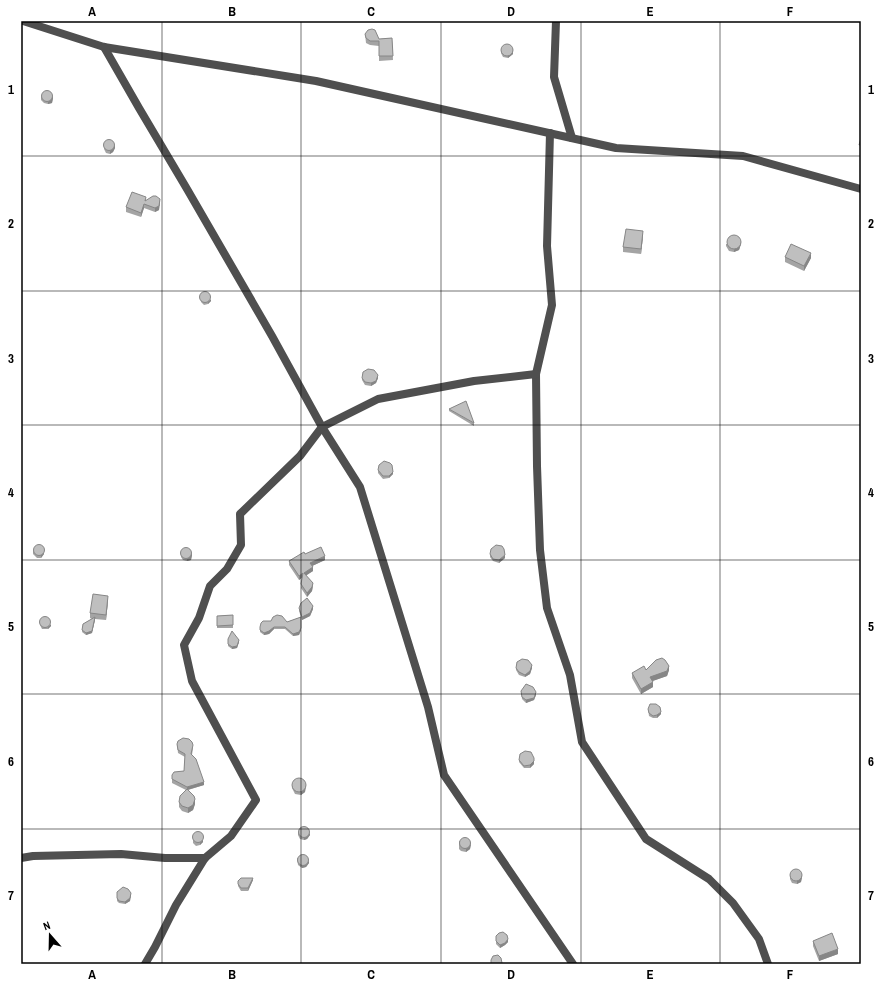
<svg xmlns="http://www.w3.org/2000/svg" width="882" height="985" font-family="'Archivo Narrow',sans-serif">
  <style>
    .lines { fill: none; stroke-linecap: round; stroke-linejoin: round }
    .street { stroke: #4f4f4f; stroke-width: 8 }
    .wall { fill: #a4a4a4 }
    .shaded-wall { fill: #868686 }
    .building { fill: #bfbfbf; stroke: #868686 }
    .grid { fill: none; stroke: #000; stroke-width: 1; stroke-opacity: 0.55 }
    .neatline { fill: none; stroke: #000; stroke-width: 1.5 }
    .grid-label { font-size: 13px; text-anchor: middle; font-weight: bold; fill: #000 }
  </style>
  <rect width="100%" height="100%" fill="#fff"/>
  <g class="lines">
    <g class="street">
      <polyline points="23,21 104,47 316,81 616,148 743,156 861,189"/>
      <polyline points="556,21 554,77 572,138"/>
      <polyline points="104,47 139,108 187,189 272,336 322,427 360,487 428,707 444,775 573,964"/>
      <polyline points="550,133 547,246 552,305 536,374 537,466 540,550 547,608 570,675 582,742 646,839 709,879 733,903 759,939 768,964"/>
      <polyline points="21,858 33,856 121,854 165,858 205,858"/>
      <polyline points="145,964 155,947 176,905 205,858 231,836 256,800 192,681 184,645 199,618 210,586 227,569 241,545 240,514 300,456 322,427 378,399 474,381 536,374"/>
    </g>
  </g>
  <g class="wall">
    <polygon points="365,34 379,39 392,38 393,60 379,61 379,46 370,45 366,43"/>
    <polygon points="513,49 513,54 508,58 503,57 501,53 501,51"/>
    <polygon points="41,97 53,98 52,103 48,104 44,103 41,100"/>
    <polygon points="104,146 115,148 113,152 110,154 106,153 104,149"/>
    <polygon points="146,200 160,203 159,210 155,212 144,208 141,217 126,212 126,207"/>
    <polygon points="643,236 641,254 623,252 623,247"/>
    <polygon points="726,244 741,244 739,250 734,252 729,251 726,246"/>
    <polygon points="785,257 811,258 804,271 785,262"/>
    <polygon points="200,296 211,301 208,304 204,305 201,302"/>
    <polygon points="362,378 378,378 376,383 371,386 365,385 362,380"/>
    <polygon points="449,409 474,423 474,426 449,411"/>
    <polygon points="378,470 393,474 389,478 383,479 378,473"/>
    <polygon points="33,551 44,554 41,558 37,558 33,554"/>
    <polygon points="181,554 192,555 191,560 187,561 183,560 181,557"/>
    <polygon points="305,554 325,560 312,566 313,571 306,575 313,587 312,591 307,597 301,588 302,577 299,580 289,565 289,561"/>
    <polygon points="490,554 505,558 499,563 493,561 490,557"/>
    <polygon points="108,601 106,620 95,619 92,633 86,635 82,632 83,624 92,619 90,618 90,613"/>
    <polygon points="299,608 313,609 310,616 302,620 301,617 301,630 299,635 293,636 285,629 274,629 269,634 264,635 260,632 260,627 287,622 301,617 299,611"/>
    <polygon points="233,615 233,628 217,628 217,616"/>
    <polygon points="40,623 51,626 48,629 42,629 40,625"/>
    <polygon points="228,639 239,642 237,648 232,649 228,646"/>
    <polygon points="516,668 532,668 530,674 525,677 519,675 516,670"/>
    <polygon points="646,670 669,670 667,676 652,681 653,687 641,694 632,678 632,673"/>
    <polygon points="521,691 536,695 534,700 526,703 522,699"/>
    <polygon points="648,709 661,714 657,718 653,718 649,716"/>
    <polygon points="177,744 193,748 192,755 204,785 188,790 195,804 193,810 188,813 182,811 179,807 179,802 186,790 172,783 172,775 184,771 185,757 178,753"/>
    <polygon points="519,760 534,760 534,764 530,768 524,768 519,762"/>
    <polygon points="292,786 306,786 305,792 301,795 295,794 292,788"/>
    <polygon points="298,832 310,835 307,839 304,840 300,839 298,835"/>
    <polygon points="193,834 203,842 200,845 196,846 193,843"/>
    <polygon points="459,841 471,845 470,849 466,852 461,851 459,849"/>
    <polygon points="297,858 309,863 306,867 302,868 298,865"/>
    <polygon points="790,876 802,877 801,882 797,884 792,883 790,879"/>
    <polygon points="253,880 248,891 241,891 238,886 238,884"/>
    <polygon points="117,892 131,896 130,901 125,904 119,903 117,901"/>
    <polygon points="496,936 508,942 505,945 500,948 496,944"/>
    <polygon points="813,941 838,954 819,961 813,946"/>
  </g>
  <g class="shaded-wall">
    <polygon points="513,52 513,54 508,58 508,56"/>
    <polygon points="53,96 53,98 52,103 48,104 48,102"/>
    <polygon points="115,145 115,148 113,152 110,154 110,151"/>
    <polygon points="160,199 159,210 155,212 155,208"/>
    <polygon points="144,204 144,208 141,217 141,213"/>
    <polygon points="643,231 643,236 641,254 641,249"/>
    <polygon points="741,241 741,244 739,250 734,252 734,250"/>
    <polygon points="811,253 811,258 804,271 804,266"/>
    <polygon points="211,299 211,301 208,304 208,302"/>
    <polygon points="378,375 378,378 376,383 371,386 371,383"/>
    <polygon points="393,472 393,474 389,478 389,476"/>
    <polygon points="44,552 44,554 41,558 41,555"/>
    <polygon points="192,553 192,555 191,560 187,561 187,559"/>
    <polygon points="505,555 505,558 499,563 499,560"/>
    <polygon points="325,556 325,560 310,567 310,563"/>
    <polygon points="313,567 313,571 304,577 304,573"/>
    <polygon points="303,573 303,577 299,580 299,576"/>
    <polygon points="313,583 312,591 307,597 307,593"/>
    <polygon points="108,596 108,601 106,620 106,615"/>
    <polygon points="313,606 313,609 310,616 302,620 302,617"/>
    <polygon points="95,617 95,620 92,633 86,635 86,633"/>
    <polygon points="51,624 51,626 48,629 48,627"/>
    <polygon points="274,627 274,629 269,634 264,635 264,633"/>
    <polygon points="301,628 301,630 299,635 293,636 293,634"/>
    <polygon points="239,640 239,642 237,648 232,649 232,647"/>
    <polygon points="532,665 532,668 530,674 525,677 525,675"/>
    <polygon points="669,666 669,670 667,676 650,682 650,677"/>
    <polygon points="653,682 653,687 641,694 641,689"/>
    <polygon points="536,692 536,695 534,700 526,703 526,700"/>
    <polygon points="661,712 661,714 657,718 657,715"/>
    <polygon points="534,758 534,764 530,768 530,765"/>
    <polygon points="204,782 204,785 187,790 187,787"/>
    <polygon points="306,784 305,792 301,795 301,792"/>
    <polygon points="195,799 195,804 193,810 188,813 188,808"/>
    <polygon points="310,833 310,835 307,839 304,840 304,838"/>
    <polygon points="203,839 203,842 200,845 200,843"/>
    <polygon points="471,842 470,849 466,852 466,849"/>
    <polygon points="309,861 309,863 306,867 302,868 302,866"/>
    <polygon points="802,875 802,877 801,882 797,884 797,881"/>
    <polygon points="253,878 253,880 248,891 248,888"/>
    <polygon points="131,893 130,901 125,904 125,902"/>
    <polygon points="508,939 508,942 505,945 500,948 500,945"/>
    <polygon points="838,949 838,954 819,961 819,956"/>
  </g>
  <g class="building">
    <polygon points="372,29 375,30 379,39 392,38 393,56 379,56 379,41 370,41 366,38 365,34 368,30"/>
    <circle cx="507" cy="50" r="6"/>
    <circle cx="47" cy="96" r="5.5"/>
    <polygon points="861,138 861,145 859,145"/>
    <circle cx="109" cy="145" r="5.5"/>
    <polygon points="132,192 146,197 145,201 153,196 156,196 160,199 159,206 155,208 144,204 141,213 126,207"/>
    <polygon points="626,229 643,231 641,249 623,247"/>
    <circle cx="734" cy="242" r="7"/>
    <polygon points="791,244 811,253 804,266 785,257"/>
    <circle cx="205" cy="297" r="5.5"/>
    <polygon points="368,369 374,370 378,375 376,381 371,383 365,382 362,378 363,372"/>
    <polygon points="466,401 474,423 449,409"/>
    <polygon points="384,461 390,463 392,465 393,472 389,476 383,476 378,470 379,465"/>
    <circle cx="39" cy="550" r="5.5"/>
    <polygon points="496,545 502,546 504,549 505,555 499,560 493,559 490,554 491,549"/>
    <polygon points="321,547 325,556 310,563 313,567 304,573 313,583 312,587 307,593 301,584 303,573 299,576 289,561 304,552 305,554"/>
    <circle cx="186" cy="553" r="5.5"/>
    <polygon points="93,594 108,596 106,615 90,613"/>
    <polygon points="307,598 313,606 310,613 302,617 299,608 301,603"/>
    <polygon points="233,615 233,625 217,626 217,616"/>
    <polygon points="277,615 282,616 287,622 301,617 301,628 299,632 293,634 285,627 274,627 269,631 264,633 260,630 260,627 261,623 263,621 271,621 273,617"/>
    <circle cx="45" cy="622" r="5.5"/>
    <polygon points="95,617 92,631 86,633 82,630 83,624"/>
    <polygon points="232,631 239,640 237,646 232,647 228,644 228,639"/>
    <polygon points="662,658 665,660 669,666 667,671 650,677 653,682 641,689 632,673 644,666 646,670 656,660"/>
    <polygon points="522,659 528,660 532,665 530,671 525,675 519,672 516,668 517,662"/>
    <polygon points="526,684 533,687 536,692 534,698 526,700 522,697 521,691"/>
    <polygon points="650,704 656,704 660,707 661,712 657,715 653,716 649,713 648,709"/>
    <polygon points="183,738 189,739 192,742 193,745 191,754 196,759 204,782 187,787 172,779 172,775 174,772 184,771 185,754 178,750 177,744 178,741"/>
    <polygon points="525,751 531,752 534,758 534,761 530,765 524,766 519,760 520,754"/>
    <circle cx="299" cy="785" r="7"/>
    <polygon points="187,789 194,796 195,799 193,805 188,808 182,806 179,802 180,796"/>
    <circle cx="304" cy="832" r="5.5"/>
    <circle cx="198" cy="837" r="5.5"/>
    <circle cx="465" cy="843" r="5.5"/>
    <circle cx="303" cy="860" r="5.5"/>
    <circle cx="796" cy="875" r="6"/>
    <polygon points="241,878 253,878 248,888 241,888 238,884 238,881"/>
    <polygon points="123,887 128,889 131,893 130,898 125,902 119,901 117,898 117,892"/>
    <polygon points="503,932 507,935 508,939 505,943 500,945 496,941 496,936 499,933"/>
    <polygon points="832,933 838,949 819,956 813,941"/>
    <polygon points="498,955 501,958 502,963 501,964 491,964 491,960 493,956"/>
  </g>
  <path class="grid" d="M162,21V964M301,21V964M441,21V964M581,21V964M720,21V964M21,156H861M21,291H861M21,425H861M21,560H861M21,694H861M21,829H861"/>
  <rect width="882" height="985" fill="none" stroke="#ffffff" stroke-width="44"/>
  <g transform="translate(50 935) rotate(340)" stroke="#ffffff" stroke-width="3" paint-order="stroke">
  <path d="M0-3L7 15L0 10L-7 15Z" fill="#000000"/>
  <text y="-6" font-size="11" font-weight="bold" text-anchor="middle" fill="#000000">N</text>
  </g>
  <rect x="22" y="22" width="838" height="941" class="neatline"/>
  <g class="grid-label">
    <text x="92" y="16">A</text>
    <text x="232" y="16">B</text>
    <text x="371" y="16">C</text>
    <text x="511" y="16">D</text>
    <text x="650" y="16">E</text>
    <text x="790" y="16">F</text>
    <text x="11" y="94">1</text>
    <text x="871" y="94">1</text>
    <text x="11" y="228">2</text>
    <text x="871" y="228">2</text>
    <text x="11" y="363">3</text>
    <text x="871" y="363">3</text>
    <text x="11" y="497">4</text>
    <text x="871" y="497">4</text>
    <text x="11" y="631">5</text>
    <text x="871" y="631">5</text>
    <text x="11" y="766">6</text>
    <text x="871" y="766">6</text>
    <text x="11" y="900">7</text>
    <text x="871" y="900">7</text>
    <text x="92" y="979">A</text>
    <text x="232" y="979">B</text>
    <text x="371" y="979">C</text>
    <text x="511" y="979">D</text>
    <text x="650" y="979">E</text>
    <text x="790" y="979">F</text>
  </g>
</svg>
